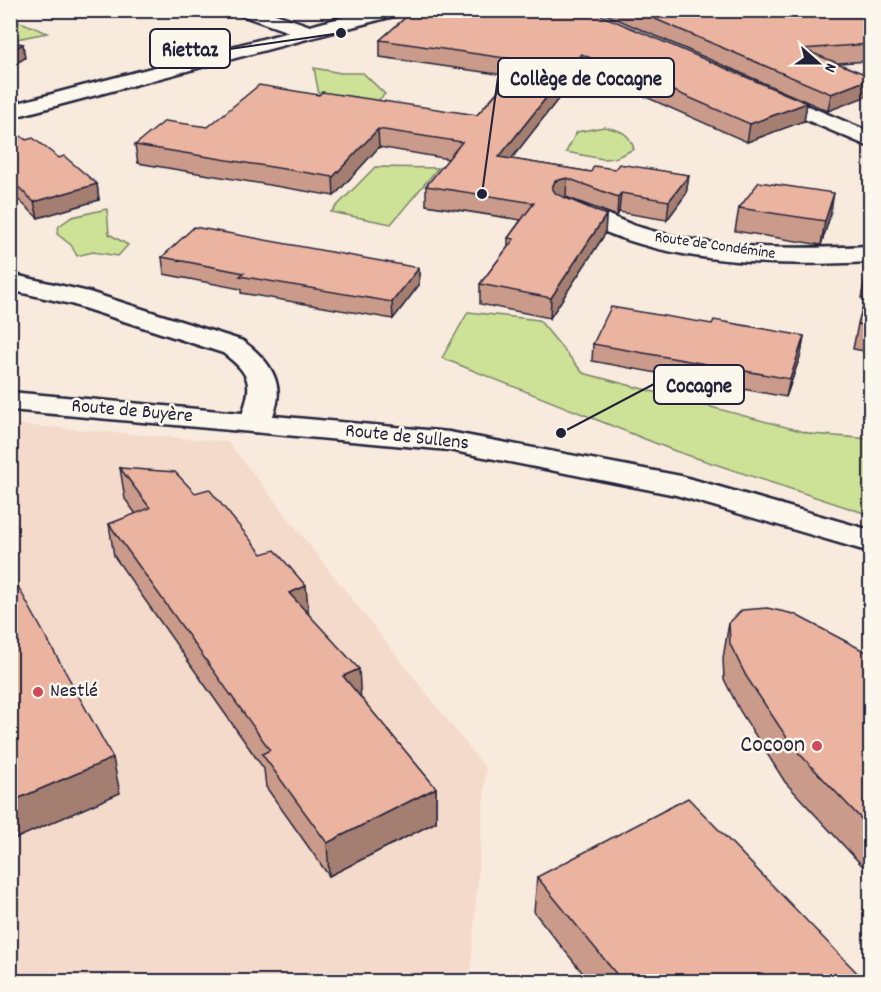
<svg xmlns="http://www.w3.org/2000/svg" width="881" height="992" font-family="Dekko,sans-serif">
  <style>
    .built { fill: #f4dacb }
    .green { fill: #cee297; stroke: #788269; stroke-width: 1.5 }
    .lines { fill: none; stroke-linecap: round; stroke-linejoin: round }
    .minor-casing { stroke: #22223b; stroke-width: 5 }
    .secondary-casing { stroke: #22223b; stroke-width: 5 }
    .minor { fill: #fbf7ec; fill-rule: evenodd }
    .secondary { fill: #fbf7ec; fill-rule: evenodd }
    .wall { fill: #ca9b8a; stroke: #22223b; stroke-width: 1.5 }
    .shaded-wall { fill: #a47e71; stroke: #22223b; stroke-width: 1.5 }
    .building { fill: #ebb4a1; stroke: #22223b; stroke-width: 1.5 }
    .poi-dot { fill: #d1495b; stroke: #fbf7ec; stroke-width: 2 }
    .labels { text-anchor: middle; dominant-baseline: central; stroke-width: 5; stroke-linejoin: round; paint-order: stroke }
    .far-street-label { font-size: 16px; fill: #22223b; stroke: #fbf7ec }
    .street-label { font-size: 20px; fill: #22223b; stroke: #fbf7ec }
    .poi-label { font-size: 20px; fill: #22223b; stroke: #fbf7ec; text-anchor: start }
    .near-poi-label { font-size: 24px; fill: #22223b; stroke: #fbf7ec; text-anchor: end }
    .leader { fill: none; stroke: #22223b; stroke-width: 2 }
    .callout-dot { fill: #22223b; stroke: #fbf7ec; stroke-width: 2 }
    .callout { fill: #fbf7ec; stroke: #22223b; stroke-width: 2 }
    .callout-label { font-size: 21px; text-anchor: middle; font-weight: bold; fill: #22223b }
  </style>
  <rect width="100%" height="100%" fill="#f8eadd"/>
  <filter id="ink" filterUnits="userSpaceOnUse"><feTurbulence type="fractalNoise" baseFrequency=".0167" numOctaves="2"/><feDisplacementMap in="SourceGraphic" scale="12" xChannelSelector="R" yChannelSelector="G"/><feConvolveMatrix kernelMatrix="1 2 1 2 8 2 1 2 1" color-interpolation-filters="sRGB"/></filter>
  <g filter="url(#ink)">
    <polygon class="built" points="10,424 228,442 486,769 470,981 11,981"/>
    <g class="green">
      <polygon points="11,21 23,23 47,33 11,40"/>
      <polygon points="314,68 341,73 363,73 385,94 370,108 320,100"/>
      <path d="M604,127C621,131 629,132 634,149L615,158L603,159L566,152L577,132Z"/>
      <polygon points="375,167 438,168 391,224 331,212"/>
      <polygon points="107,209 109,234 128,245 118,256 93,252 77,256 71,245 57,234 59,226 72,217"/>
      <polygon points="468,312 539,320 583,373 812,434 870,439 870,515 675,451 442,358"/>
    </g>
    <g class="lines">
      <g class="minor-casing">
        <g id="minor">
          <polygon points="236,10 264,10 310,26 370,10 403,10 401,14 10,118 10,105 289,32 238,14"/>
          <polygon points="763,87 870,132 870,147 755,98 752,93 755,88"/>
          <path d="M565,199C592,205 616,220 642,228C715,251 795,249 870,246V262C791,266 700,265 624,239C601,231 579,220 556,211L553,206L556,201Z"/>
          <path d="M10,274L89,292L243,341C276,365 290,393 265,430L254,432L243,430L239,423C252,387 255,377 223,353L71,304L10,290Z"/>
        </g>
      </g>
      <g class="secondary-casing">
        <polygon id="secondary" points="10,392 449,432 681,476 870,530 870,552 676,495 449,450 10,410"/>
      </g>
      <use href="#minor" class="minor"/>
      <use href="#secondary" class="secondary"/>
    </g>
    <g class="wall">
      <polygon points="414,10 807,103 804,121 747,142 619,85 616,86 580,71 511,159 591,172 615,169 689,175 686,194 667,220 619,212 617,216 566,197 564,197 606,215 605,234 550,318 480,304 480,284 508,247 508,238 521,220 426,205 426,186 449,159 379,147 334,196 138,163 135,145 208,127 319,95 477,115 511,76 380,57 380,40"/>
      <polygon points="596,10 870,10 870,61 839,63 828,111"/>
      <polygon points="10,128 26,140 59,158 97,184 99,200 38,218 10,192"/>
      <polygon points="739,208 830,216 821,245 735,231"/>
      <polygon points="162,257 419,268 419,285 393,319 241,293 241,289 164,274"/>
      <polygon points="870,259 870,352 853,349 858,324 865,299 861,298 866,274"/>
      <polygon points="712,324 804,336 801,354 786,397 592,361 593,344"/>
      <polygon points="120,468 308,614 360,697 436,788 436,822 329,876 266,787 264,769 114,556 109,524 136,514 125,499"/>
      <polygon points="729,623 870,654 870,874 785,782 740,711 724,679 723,658"/>
      <polygon points="537,877 865,981 589,981 534,912"/>
    </g>
    <g class="shaded-wall">
      <polygon points="23,44 25,58 10,67 10,51"/>
      <polygon points="581,54 580,71 498,176 499,157"/>
      <polygon points="621,68 619,85 616,86 617,69"/>
      <polygon points="870,79 870,95 828,111 831,94"/>
      <polygon points="807,103 804,121 747,142 750,124"/>
      <polygon points="378,129 379,147 334,196 333,177"/>
      <polygon points="689,175 686,194 667,220 669,201"/>
      <polygon points="567,178 566,197 554,200 552,188 555,181"/>
      <polygon points="97,184 99,200 38,218 34,202"/>
      <polygon points="621,193 619,212 617,216 618,197"/>
      <polygon points="834,193 830,216 821,245 825,221"/>
      <polygon points="606,215 605,234 550,318 551,298"/>
      <polygon points="419,268 419,285 393,319 392,302"/>
      <polygon points="804,336 801,354 786,397 790,379"/>
      <polygon points="306,586 309,618 289,593"/>
      <polygon points="359,669 361,702 343,676"/>
      <polygon points="113,758 120,793 10,841 10,802"/>
      <polygon points="436,788 436,822 329,876 327,843"/>
    </g>
    <g class="building">
      <polygon points="414,10 589,10 807,103 750,124 621,68 617,69 581,54 499,157 591,172 594,166 615,169 619,164 689,175 669,201 621,193 618,197 567,178 555,181 552,188 556,194 606,215 551,298 480,284 514,239 508,238 534,203 426,186 462,142 378,129 333,177 135,145 165,121 208,127 259,85 319,95 322,92 477,115 525,61 380,40"/>
      <polygon points="634,10 870,10 870,44 802,49 870,76 870,79 831,94"/>
      <polygon points="10,41 23,44 10,51"/>
      <polygon points="10,128 26,140 33,138 59,158 64,156 97,184 34,202 10,179"/>
      <polygon points="759,182 834,193 825,221 739,208"/>
      <polygon points="194,227 419,268 392,302 240,276 244,273 162,257"/>
      <polygon points="870,259 870,275 866,274"/>
      <polygon points="870,280 870,327 858,324"/>
      <polygon points="611,307 712,324 714,320 804,336 790,379 593,344"/>
      <polygon points="120,468 175,472 195,493 209,489 262,554 275,550 306,586 289,593 359,669 343,676 436,788 327,843 262,754 270,750 109,524 150,508"/>
      <polygon points="10,572 113,758 10,802"/>
      <polygon points="767,608 794,614 870,654 870,828 793,747 746,676 730,644 729,623 742,610"/>
      <polygon points="688,798 865,981 622,981 537,877"/>
    </g>
  </g>
  <g class="poi-dot">
    <circle cx="38" cy="692" r="6"/>
    <circle cx="817" cy="746" r="6"/>
  </g>
  <g class="labels">
    <g class="far-street-label">
      <text transform="translate(715 246) rotate(8)">Route de Condémine</text>
    </g>
    <g class="street-label">
      <text transform="translate(132 412) rotate(5)">Route de Buyère</text>
      <text transform="translate(407 438) rotate(6)">Route de Sullens</text>
    </g>
    <g class="poi-label">
      <text x="50" y="692">Nestlé</text>
    </g>
    <g class="near-poi-label">
      <text x="805" y="746">Cocoon</text>
    </g>
  </g>
  <path class="leader" d="M341 33L230 49M482 194L498 77M561 433L654 384"/>
  <g class="callout-dot">
    <circle cx="341" cy="33" r="6"/>
    <circle cx="482" cy="194" r="6"/>
    <circle cx="561" cy="433" r="6"/>
  </g>
  <g class="callout">
    <rect x="150" y="29" width="80" height="39" rx="6"/>
    <rect x="498" y="58" width="176" height="39" rx="6"/>
    <rect x="654" y="365" width="90" height="39" rx="6"/>
  </g>
  <g class="callout-label">
    <text x="190" y="56">Riettaz</text>
    <text x="586" y="85">Collège de Cocagne</text>
    <text x="699" y="392">Cocagne</text>
  </g>
  <rect width="881" height="992" fill="none" stroke="#fbf7ec" stroke-width="36"/>
  <rect x="18" y="18" width="845" height="956" fill="none" stroke="#22223b" stroke-width="2" filter="url(#ink)"/>
  <g transform="translate(818 63) rotate(111)" stroke="#fbf7ec" stroke-width="4.5" paint-order="stroke">
  <path d="M0-4.5L10 22L0 15L-10 22Z" fill="#22223b"/>
  <text y="-9" font-size="16" font-weight="bold" text-anchor="middle" fill="#22223b">N</text>
  </g>
</svg>
